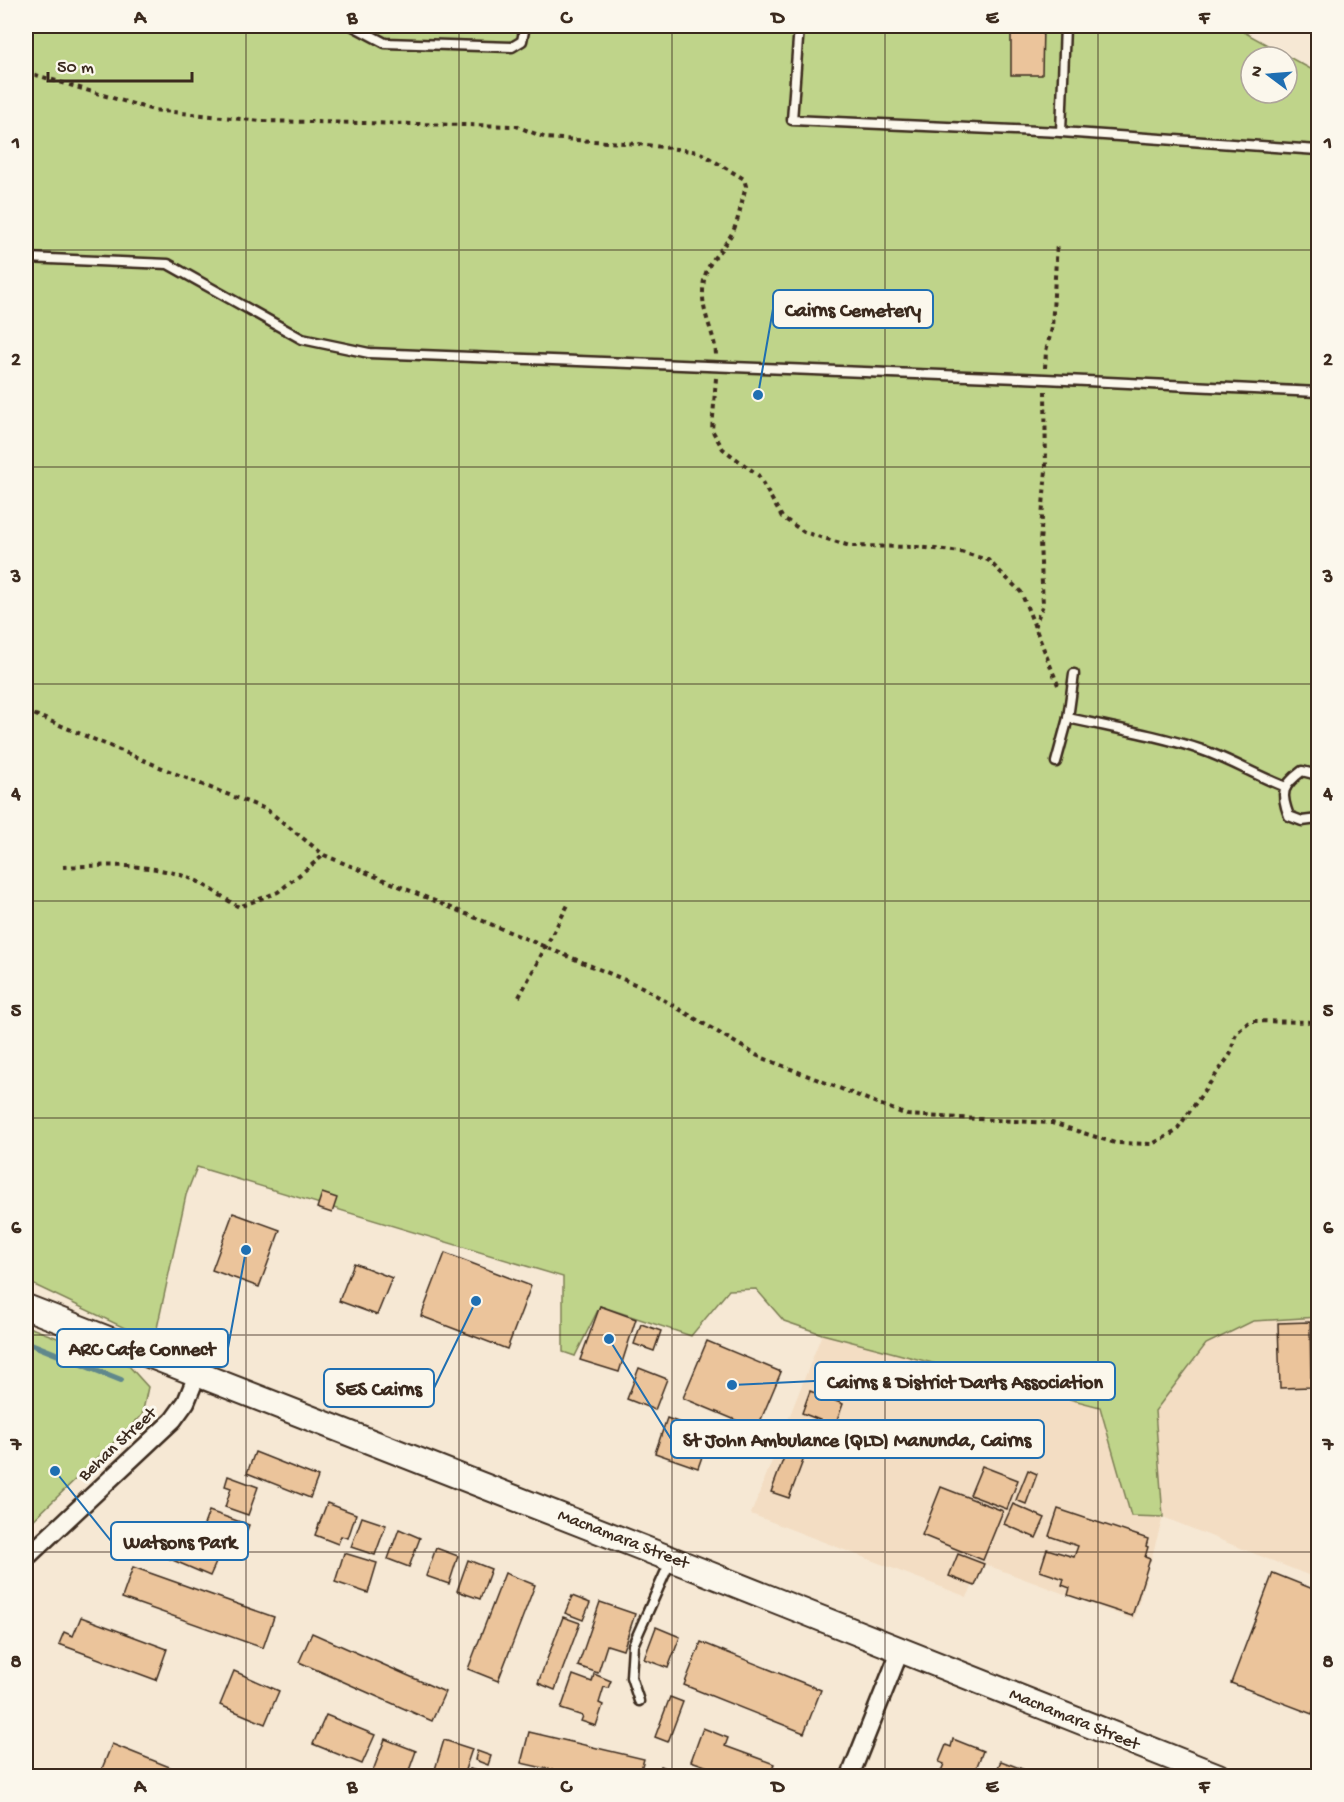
<svg xmlns="http://www.w3.org/2000/svg" width="1344" height="1802" font-family="'Gochi Hand',sans-serif">
  <style>
    .built { fill: #f3ddc3 }
    .green { fill: #bfd48a; stroke: #7d7f54; stroke-width: 1.5; fill-rule: evenodd }
    .lines { fill: none; stroke-linecap: round; stroke-linejoin: round }
    .stream { stroke: #60888c; stroke-width: 6 }
    .building { fill: #ebc49b; stroke: #3b2a1e; stroke-width: 1.5 }
    .lane-casing { stroke: #3b2a1e; stroke-width: 13 }
    .street-casing { stroke: #3b2a1e; stroke-width: 21 }
    .secondary-casing { stroke: #3b2a1e; stroke-width: 28 }
    .path { stroke: #3b2a1e; stroke-width: 4; stroke-dasharray: 4.5 4.5; stroke-linecap: butt }
    .lane { stroke: #fbf7ec; stroke-width: 8 }
    .street { stroke: #fbf7ec; stroke-width: 16 }
    .secondary { stroke: #fbf7ec; stroke-width: 24 }
    .grid { fill: none; stroke: #3b2a1e; stroke-width: 1.5; stroke-opacity: 0.55 }
    .labels { text-anchor: middle; dominant-baseline: central; stroke-width: 6; stroke-linejoin: round; paint-order: stroke }
    .street-label { font-size: 18px; fill: #3b2a1e; stroke: #fbf7ec }
    .leader { fill: none; stroke: #1f6fb2; stroke-width: 2 }
    .callout-dot { fill: #1f6fb2; stroke: #fbf7ec; stroke-width: 2 }
    .callout { fill: #fbf7ec; stroke: #1f6fb2; stroke-width: 2 }
    .callout-label { font-size: 20px; text-anchor: middle; font-weight: bold; fill: #3b2a1e }
    .neatline { fill: none; stroke: #3b2a1e; stroke-width: 2 }
    .grid-label { font-size: 20px; text-anchor: middle; font-weight: bold; fill: #3b2a1e }
  </style>
  <rect width="100%" height="100%" fill="#f6e8d4"/>
  <filter id="ink" filterUnits="userSpaceOnUse"><feTurbulence type="fractalNoise" baseFrequency=".0167" numOctaves="2"/><feDisplacementMap in="SourceGraphic" scale="12" xChannelSelector="R" yChannelSelector="G"/><feConvolveMatrix kernelMatrix="1 2 1 2 8 2 1 2 1" color-interpolation-filters="sRGB"/></filter>
  <g filter="url(#ink)">
    <polygon class="built" points="1318,1317 1318,1579 1163,1517 1134,1620 984,1564 967,1597 751,1514 822,1334 1100,1407 1131,1516 1162,1517 1155,1411 1206,1344 1253,1321"/>
    <g class="green">
      <path d="M26,26H1233L1318,73V1317L1253,1321L1206,1344L1155,1411L1163,1517L1131,1516L1100,1407L822,1334L784,1321L756,1289L729,1290L691,1336L600,1306L575,1356L563,1352V1277L197,1167L186,1195L154,1342L26,1281ZM1251,57H1287V93H1251Z"/>
      <polygon points="26,1326 128,1365 148,1387 142,1415 26,1527"/>
    </g>
    <g class="lines">
      <polyline class="stream" points="26,1342 121,1380"/>
    </g>
    <g class="building">
      <polygon points="1011,26 1043,26 1042,75 1011,75"/>
      <polygon points="322,1193 337,1198 332,1213 317,1208"/>
      <polygon points="233,1213 280,1230 259,1287 212,1270"/>
      <polygon points="445,1253 531,1286 507,1349 421,1316"/>
      <polygon points="354,1263 392,1278 377,1315 339,1301"/>
      <polygon points="600,1306 636,1319 619,1372 580,1360"/>
      <polygon points="1310,1322 1311,1387 1280,1388 1278,1323"/>
      <polygon points="641,1324 661,1331 654,1351 634,1344"/>
      <polygon points="707,1341 781,1372 757,1429 683,1398"/>
      <polygon points="639,1368 667,1379 655,1410 627,1399"/>
      <polygon points="810,1391 843,1404 835,1426 802,1413"/>
      <polygon points="667,1418 710,1434 698,1468 655,1453"/>
      <polygon points="792,1436 810,1442 789,1498 771,1492"/>
      <polygon points="255,1452 318,1477 310,1498 247,1473"/>
      <polygon points="982,1466 1018,1480 1007,1509 970,1495"/>
      <polygon points="1028,1470 1037,1474 1026,1504 1016,1500"/>
      <polygon points="228,1476 258,1487 248,1515 225,1507 231,1488 225,1486"/>
      <polygon points="941,1487 1003,1511 983,1560 922,1535"/>
      <polygon points="327,1503 356,1514 348,1538 341,1536 338,1544 315,1535"/>
      <polygon points="1013,1504 1045,1518 1036,1538 1004,1524"/>
      <polygon points="1058,1509 1148,1539 1146,1546 1148,1547 1145,1557 1150,1559 1132,1616 1068,1595 1070,1588 1062,1585 1064,1579 1040,1571 1047,1549 1074,1557 1078,1546 1049,1536"/>
      <polygon points="209,1511 249,1525 241,1547 201,1533"/>
      <polygon points="362,1517 386,1525 375,1555 351,1547"/>
      <polygon points="399,1529 420,1538 409,1567 388,1559"/>
      <polygon points="170,1535 219,1556 210,1576 161,1555"/>
      <polygon points="436,1548 458,1556 449,1584 426,1576"/>
      <polygon points="344,1553 377,1563 368,1593 335,1582"/>
      <polygon points="958,1554 984,1564 975,1586 949,1576"/>
      <polygon points="468,1560 491,1569 480,1599 457,1591"/>
      <polygon points="133,1567 274,1617 263,1648 122,1598"/>
      <polygon points="505,1573 535,1585 498,1681 468,1669"/>
      <polygon points="1273,1573 1318,1591 1318,1697 1312,1714 1231,1683"/>
      <polygon points="572,1596 590,1603 583,1620 565,1613"/>
      <polygon points="600,1602 635,1614 623,1650 607,1645 598,1673 578,1666"/>
      <polygon points="81,1617 167,1649 156,1680 59,1644 64,1632 73,1636"/>
      <polygon points="563,1617 580,1623 555,1690 538,1683"/>
      <polygon points="656,1627 680,1637 668,1668 644,1659"/>
      <polygon points="312,1633 445,1692 432,1721 299,1662"/>
      <polygon points="701,1642 821,1690 804,1733 684,1685"/>
      <polygon points="234,1671 279,1691 265,1724 220,1705"/>
      <polygon points="594,1674 611,1681 608,1688 604,1687 599,1703 603,1705 596,1726 581,1721 583,1716 561,1709 573,1675 592,1682"/>
      <polygon points="670,1697 683,1702 668,1742 655,1737"/>
      <polygon points="326,1715 375,1735 362,1764 313,1744"/>
      <polygon points="703,1728 728,1738 725,1746 774,1764 770,1776 734,1776 691,1761"/>
      <polygon points="529,1732 644,1759 639,1776 579,1776 521,1763"/>
      <polygon points="385,1739 416,1751 407,1776 371,1776"/>
      <polygon points="953,1739 983,1751 973,1776 939,1776 944,1764 939,1762 946,1745 951,1747"/>
      <polygon points="444,1740 472,1749 463,1776 433,1776"/>
      <polygon points="112,1744 192,1776 99,1776"/>
      <polygon points="477,1751 491,1756 488,1765 475,1760"/>
      <polygon points="1001,1761 1030,1772 1028,1776 994,1776"/>
      <polygon points="661,1766 687,1776 657,1776"/>
      <polygon points="470,1769 486,1774 485,1776 468,1776"/>
    </g>
    <g class="lines">
      <g class="lane-casing">
        <g id="lane">
          <polyline points="353,26 385,43 512,47 522,41 525,26"/>
          <polyline points="799,26 792,120 1061,132 1318,150"/>
          <polyline points="1061,132 1065,26"/>
          <polyline points="26,258 168,264 302,339 369,353 1045,379 1318,392"/>
          <polyline points="1068,718 1074,674"/>
          <path d="M1056,762L1068,718C1113,728 1158,735 1202,750C1231,760 1257,776 1286,787"/>
          <path d="M1318,775L1302,771C1282,786 1280,793 1289,816L1302,821L1318,819"/>
          <polyline points="639,1701 631,1677 633,1645 670,1562"/>
        </g>
      </g>
      <g class="street-casing">
        <g id="street">
          <polyline points="26,1558 173,1420 186,1402 197,1375"/>
          <polyline points="850,1776 900,1651"/>
        </g>
      </g>
      <g class="secondary-casing">
        <polyline id="secondary" points="26,1307 699,1570 1218,1776"/>
      </g>
      <g class="path">
        <path d="M26,72L153,110L261,121L516,126L546,138L639,144L699,152L744,179L746,186C742,200 738,224 731,235C718,257 703,263 703,292C702,316 715,333 716,355"/>
        <polyline points="1045,368 1046,351 1052,328 1057,243"/>
        <polyline points="716,378 712,430 723,449 758,475 782,517 804,532 850,546 917,547 961,552 988,560 1021,592 1058,685"/>
        <polyline points="1034,627 1043,605 1040,542 1046,470 1045,391"/>
        <polyline points="26,711 203,785 266,809 324,855 642,987 758,1056 907,1115 1052,1123 1115,1143 1152,1144 1175,1132 1230,1055 1236,1033 1250,1021 1318,1022"/>
        <path d="M63,867C105,865 147,863 187,877C205,883 223,898 239,907L278,892L324,855"/>
        <polyline points="519,997 569,903"/>
      </g>
      <use href="#lane" class="lane"/>
      <use href="#street" class="street"/>
      <use href="#secondary" class="secondary"/>
    </g>
  </g>
  <path class="grid" d="M246,26V1776M459,26V1776M672,26V1776M885,26V1776M1098,26V1776M26,250H1318M26,467H1318M26,684H1318M26,901H1318M26,1118H1318M26,1335H1318M26,1552H1318"/>
  <g class="labels">
    <g class="street-label">
      <text transform="translate(118 1445) rotate(-43)">Behan Street</text>
      <text transform="translate(623 1540) rotate(21)">Macnamara Street</text>
      <text transform="translate(1074 1720) rotate(22)">Macnamara Street</text>
    </g>
  </g>
  <path class="leader" d="M758 395L773 309M246 1250L228 1348M732 1385L815 1381M476 1301L434 1388M609 1339L671 1439M55 1471L111 1541"/>
  <g class="callout-dot">
    <circle cx="758" cy="395" r="6"/>
    <circle cx="246" cy="1250" r="6"/>
    <circle cx="732" cy="1385" r="6"/>
    <circle cx="476" cy="1301" r="6"/>
    <circle cx="609" cy="1339" r="6"/>
    <circle cx="55" cy="1471" r="6"/>
  </g>
  <g class="callout">
    <rect x="773" y="290" width="160" height="38" rx="6"/>
    <rect x="57" y="1329" width="171" height="38" rx="6"/>
    <rect x="815" y="1362" width="300" height="38" rx="6"/>
    <rect x="324" y="1369" width="110" height="38" rx="6"/>
    <rect x="671" y="1420" width="373" height="38" rx="6"/>
    <rect x="111" y="1522" width="137" height="38" rx="6"/>
  </g>
  <g class="callout-label">
    <text x="853" y="316">Cairns Cemetery</text>
    <text x="142" y="1355">ARC Cafe Connect</text>
    <text x="965" y="1388">Cairns &amp; District Darts Association</text>
    <text x="379" y="1395">SES Cairns</text>
    <text x="857" y="1446">St John Ambulance (QLD) Manunda, Cairns</text>
    <text x="180" y="1548">Watsons Park</text>
  </g>
  <rect width="1344" height="1802" fill="none" stroke="#fbf7ec" stroke-width="66"/>
  <g transform="translate(1269 75) rotate(286)"><circle r="28" fill="#fbf7ec" stroke="#aea59a" stroke-width="1.5"/>
  <path d="M0-4.5L10 22L0 15L-10 22Z" fill="#1f6fb2"/>
  <text y="-9" font-size="16" font-weight="bold" text-anchor="middle" fill="#3b2a1e">N</text>
  </g>
  <path d="M48 72v9h144v-9" fill="none" stroke="#3b2a1e" stroke-width="3"/>
  <text x="57" y="72" font-size="18" fill="#3b2a1e" stroke="#fbf7ec" stroke-width="4.5" paint-order="stroke">50 m</text>
  <rect x="33" y="33" width="1278" height="1736" class="neatline"/>
  <g class="grid-label">
    <text x="140" y="23">A</text>
    <text x="352" y="23">B</text>
    <text x="566" y="23">C</text>
    <text x="778" y="23">D</text>
    <text x="992" y="23">E</text>
    <text x="1204" y="23">F</text>
    <text x="16" y="148">1</text>
    <text x="1328" y="148">1</text>
    <text x="16" y="365">2</text>
    <text x="1328" y="365">2</text>
    <text x="16" y="582">3</text>
    <text x="1328" y="582">3</text>
    <text x="16" y="799">4</text>
    <text x="1328" y="799">4</text>
    <text x="16" y="1016">5</text>
    <text x="1328" y="1016">5</text>
    <text x="16" y="1233">6</text>
    <text x="1328" y="1233">6</text>
    <text x="16" y="1450">7</text>
    <text x="1328" y="1450">7</text>
    <text x="16" y="1667">8</text>
    <text x="1328" y="1667">8</text>
    <text x="140" y="1792">A</text>
    <text x="352" y="1792">B</text>
    <text x="566" y="1792">C</text>
    <text x="778" y="1792">D</text>
    <text x="992" y="1792">E</text>
    <text x="1204" y="1792">F</text>
  </g>
</svg>
